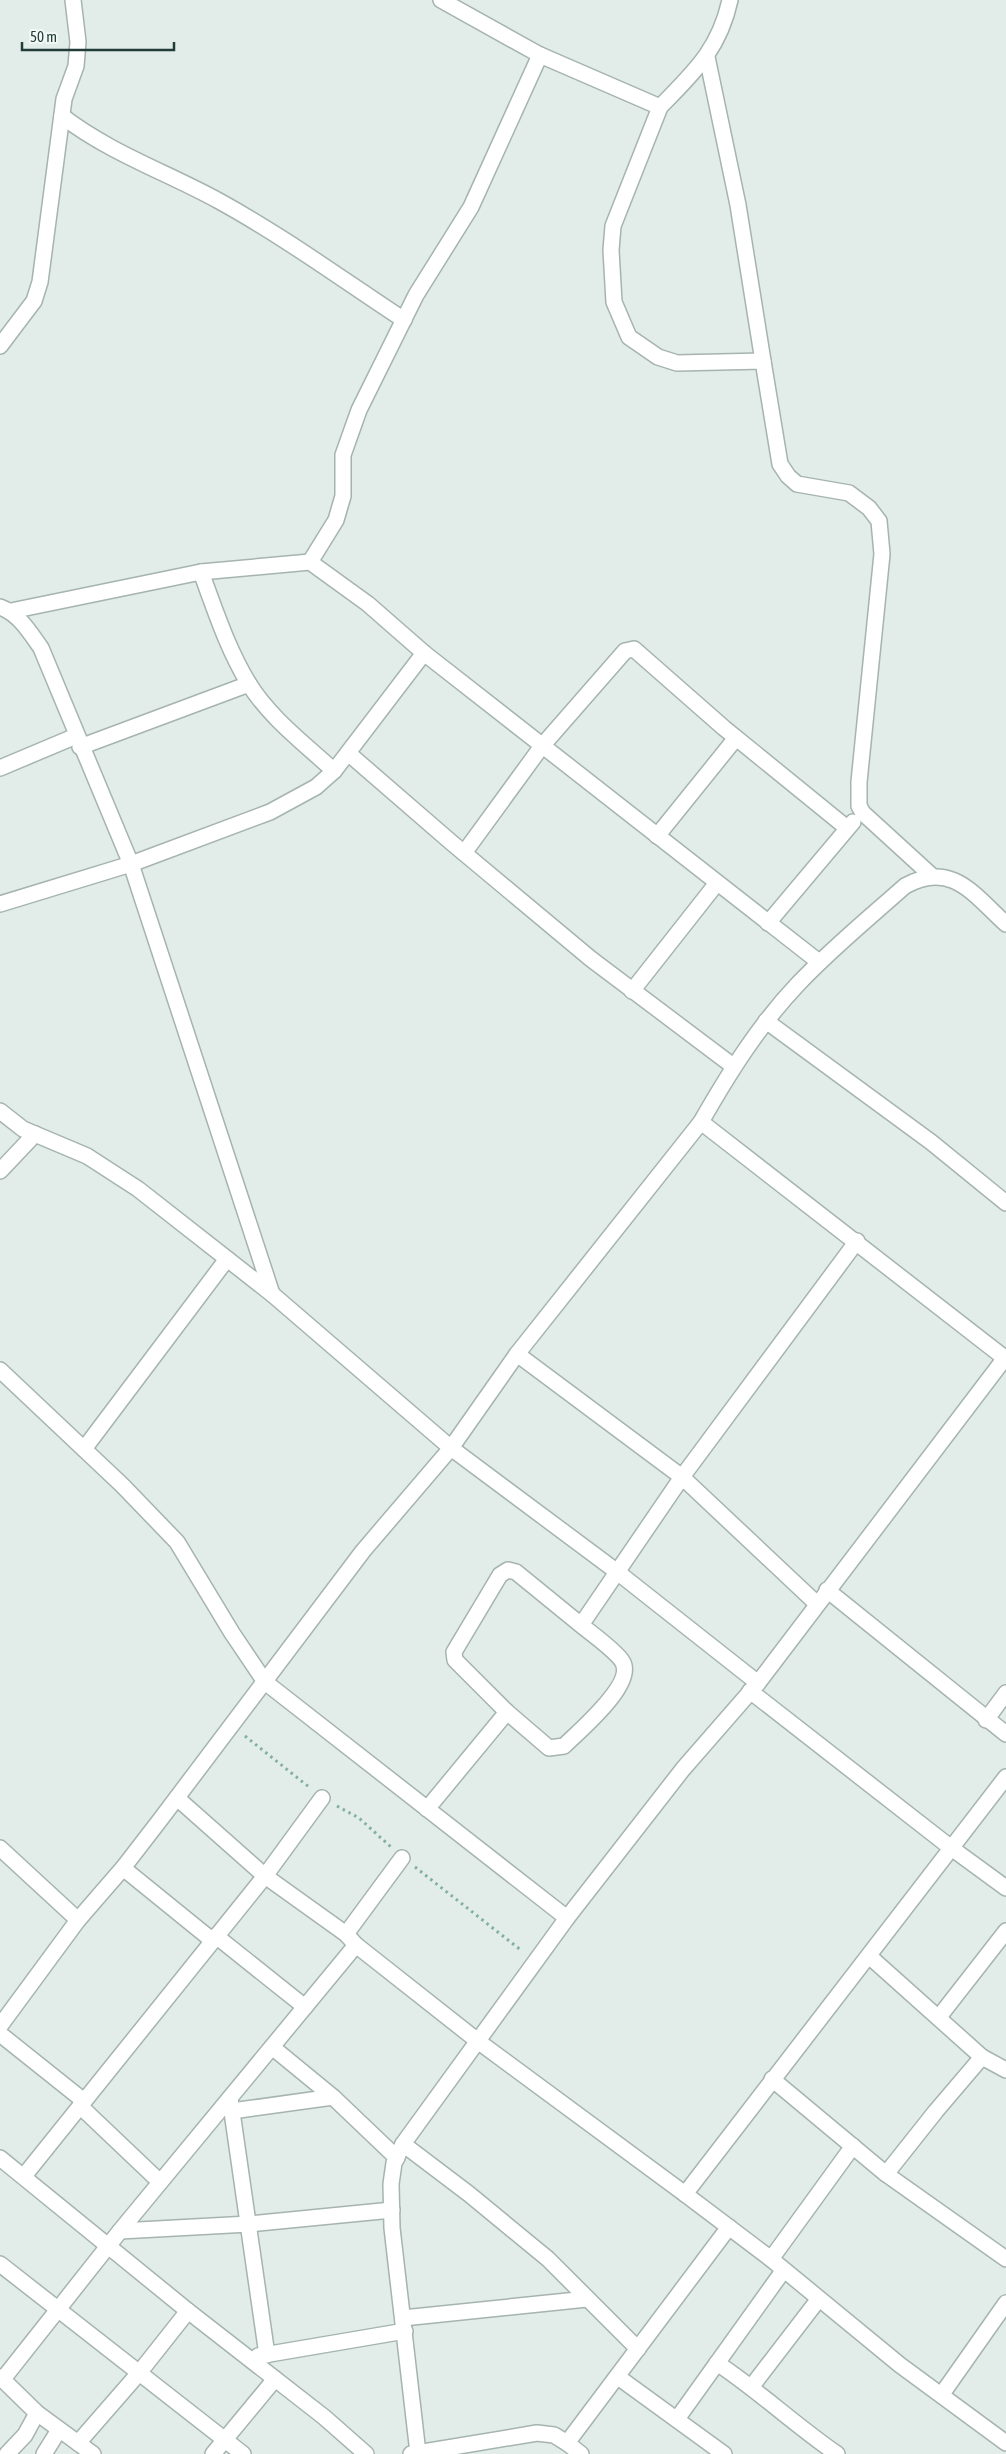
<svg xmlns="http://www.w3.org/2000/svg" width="1006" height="2454" font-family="'Asap Condensed',sans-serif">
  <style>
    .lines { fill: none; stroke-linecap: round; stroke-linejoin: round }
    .minor-casing { stroke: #a5b4af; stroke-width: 18 }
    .tertiary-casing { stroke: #a5b4af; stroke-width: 18 }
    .path { stroke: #82afa3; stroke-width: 3; stroke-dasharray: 2.5 4; stroke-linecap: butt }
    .minor { stroke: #fff; stroke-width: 15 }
    .tertiary { stroke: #fff; stroke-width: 15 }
  </style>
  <rect width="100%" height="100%" fill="#e2ece8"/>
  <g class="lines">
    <g class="minor-casing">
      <g id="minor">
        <polyline points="540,55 660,107 613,226 611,250 614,302 629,337 658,357 677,363 763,361 780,464 788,476 797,484 849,493 869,508 879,521 882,554 859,782 859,806 863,813 932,876"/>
        <polyline points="707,57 738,205 763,361"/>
        <path d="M660,107C694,72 719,50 730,0"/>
        <path d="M62,116C110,153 166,172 219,201C283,236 343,280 404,320"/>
        <polyline points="0,346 34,301 40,282 64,99 76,66 78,42 73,0"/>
        <polyline points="310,562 336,520 343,496 343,455 359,410 416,295 471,207 540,55 441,0"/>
        <path d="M201,572C215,610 228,650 249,684C270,718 305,744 334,771"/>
        <path d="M0,607C19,614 29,631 41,648L131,864L272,1294"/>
        <polyline points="11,611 201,572 310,562 368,604 424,653"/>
        <polyline points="80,747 249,684"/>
        <polyline points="348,753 452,843 591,959 733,1066"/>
        <polyline points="0,768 76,736"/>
        <polyline points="657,836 736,738"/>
        <polyline points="464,853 542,746 625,651 634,649 724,728 847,828"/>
        <polyline points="0,904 131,864 270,812 316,787 334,771 424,653 819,962"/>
        <polyline points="768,923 853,822"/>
        <polyline points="632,991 717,883"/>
        <polyline points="766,1021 931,1142 1006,1203"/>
        <polyline points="0,1111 23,1129 87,1156 138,1189 272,1294 451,1448 616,1571 758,1683"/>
        <polyline points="0,1171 35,1134"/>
        <polyline points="517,1354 682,1477 817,1604"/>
        <polyline points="0,1370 122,1485 177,1542 232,1633 265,1682 567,1918"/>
        <polyline points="84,1449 227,1259"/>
        <polyline points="827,1590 1006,1734"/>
        <path d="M581,1625C591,1633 616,1651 622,1661C637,1683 579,1731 564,1746L549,1748L507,1712L455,1660L454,1652L500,1575L508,1570L516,1572L581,1625L682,1477L857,1241"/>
        <polyline points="750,1691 950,1847 1006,1888"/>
        <polyline points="986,1720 1006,1693"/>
        <polyline points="177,1798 265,1876 346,1934 356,1945 479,2042 685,2194 771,2259 900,2365 1006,2443"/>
        <polyline points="427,1809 507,1712"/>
        <polyline points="0,1848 78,1920"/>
        <polyline points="123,1868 213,1941"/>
        <polyline points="346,1934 402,1858"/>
        <polyline points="216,1936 305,2007"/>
        <polyline points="869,1956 982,2057 1006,2070"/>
        <polyline points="939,2017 1006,1931"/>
        <polyline points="0,2034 84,2101"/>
        <polyline points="272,2047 333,2097 397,2158"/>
        <polyline points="772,2079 886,2174 1006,2259"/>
        <polyline points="230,2098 267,2355"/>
        <polyline points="80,2106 160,2182"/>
        <polyline points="232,2111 333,2097"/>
        <polyline points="403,2144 469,2194 548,2259 638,2349"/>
        <polyline points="0,2158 188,2311 324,2417 366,2454"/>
        <polyline points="886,2174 936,2111 982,2057"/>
        <polyline points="24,2176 265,1876 322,1798"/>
        <polyline points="685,2194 1006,1777"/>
        <polyline points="120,2231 249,2224 392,2210"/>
        <polyline points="771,2259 853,2146"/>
        <polyline points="0,2264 243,2454"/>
        <polyline points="403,2318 587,2299"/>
        <polyline points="258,2356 405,2331"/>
        <path d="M717,2363C759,2391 795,2425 837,2454"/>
        <polyline points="0,2377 37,2413 93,2454"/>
        <polyline points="618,2377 724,2454"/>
        <polyline points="3,2379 120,2231 356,1945"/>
        <polyline points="752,2386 818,2300"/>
        <polyline points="942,2394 1006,2303"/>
        <polyline points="677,2419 783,2271"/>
        <polyline points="78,2443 139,2373 188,2311"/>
        <polyline points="418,2453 392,2228 391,2184 394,2163 403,2144 567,1918 683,1769 758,1683 1005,1358"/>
        <polyline points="7,2454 25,2435 37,2413"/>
        <polyline points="44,2454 59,2430"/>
        <polyline points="213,2454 275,2379"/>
        <polyline points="411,2454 537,2433 554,2435 567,2443"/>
        <polyline points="581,2454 567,2443 729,2227"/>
      </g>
    </g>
    <g class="tertiary-casing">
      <g id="tertiary">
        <path d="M701,1122C729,1073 759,1025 798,984C831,949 869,918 905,886C952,860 974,895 1006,924"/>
        <polyline points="0,2026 78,1920 123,1868 160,1820 363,1551 451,1448 517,1354 701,1122 1006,1359"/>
      </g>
    </g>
    <g class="path">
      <polyline points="245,1736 309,1787"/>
      <polyline points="337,1806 359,1818 391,1847"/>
      <polyline points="415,1867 522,1951"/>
    </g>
    <use href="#minor" class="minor"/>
    <use href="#tertiary" class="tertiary"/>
  </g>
  <path d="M22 42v8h152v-8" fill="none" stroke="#223d37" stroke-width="2.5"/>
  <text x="30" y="42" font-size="15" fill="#223d37" stroke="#f2f8f6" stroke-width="4" paint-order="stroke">50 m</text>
</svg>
